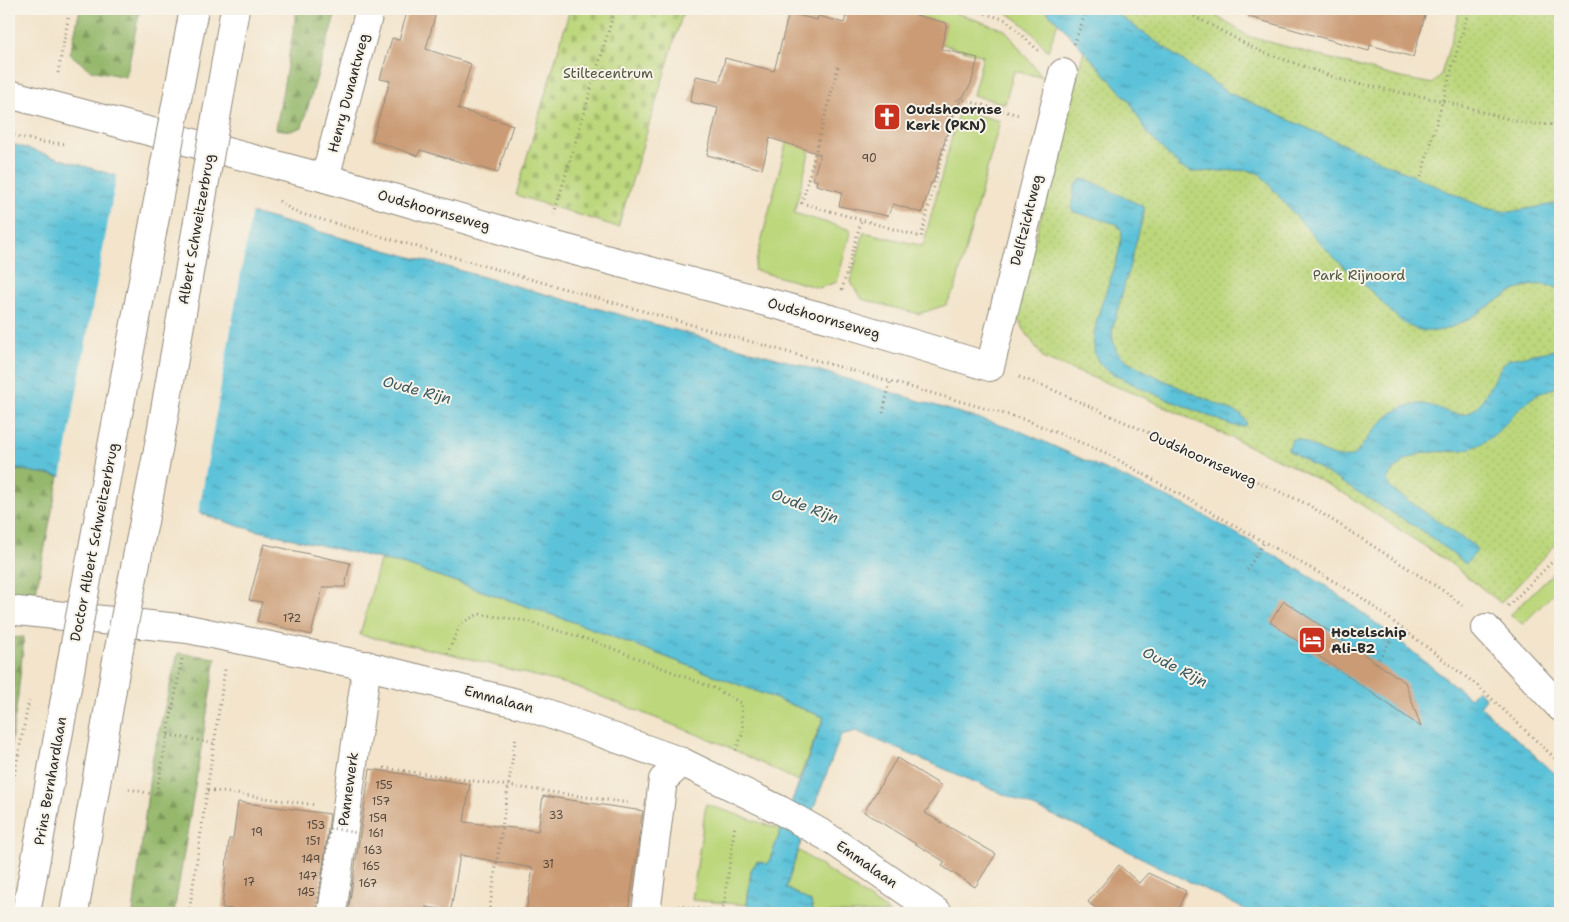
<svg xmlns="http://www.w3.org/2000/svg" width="1569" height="922" font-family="'Shantell Sans',sans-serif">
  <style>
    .green { fill: #bcd77c; stroke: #748154 }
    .forest { fill: url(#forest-firs); stroke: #60724c }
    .cemetery { fill: url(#cemetery-stones); stroke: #748154 }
    .park { fill: url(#park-dots); stroke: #748154 }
    .water { fill: url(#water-ripples); stroke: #447682 }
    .pier { fill: #f3e4cb }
    .building { fill: #ca9b74 }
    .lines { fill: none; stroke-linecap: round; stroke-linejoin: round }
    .minor-casing { stroke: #8f887b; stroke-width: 30 }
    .major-casing { stroke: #8f887b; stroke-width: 30 }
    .path { stroke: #8f887b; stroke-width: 3; stroke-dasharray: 1 4; stroke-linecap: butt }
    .minor { stroke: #fff; stroke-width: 28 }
    .major { stroke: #fff; stroke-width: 28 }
    .major-bridge-casing { stroke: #8f887b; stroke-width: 30; stroke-linecap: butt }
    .path-bridge { stroke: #8f887b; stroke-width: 3; stroke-dasharray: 1 4; stroke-linecap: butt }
    .major-bridge { stroke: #fff; stroke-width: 28 }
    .labels { text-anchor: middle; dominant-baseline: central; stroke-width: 4; stroke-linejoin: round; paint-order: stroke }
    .number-label { font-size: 11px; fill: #53473d }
    .park-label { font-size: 14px; fill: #4f563f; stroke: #f7f3e8 }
    .street-label { font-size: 14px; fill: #2b2b2b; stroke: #f7f3e8 }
    .poi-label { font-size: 14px; font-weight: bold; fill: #2b2b2b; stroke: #f7f3e8; text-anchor: start }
    .water-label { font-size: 15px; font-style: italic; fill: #3a585f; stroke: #f7f3e8 }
  </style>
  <defs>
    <pattern id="forest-firs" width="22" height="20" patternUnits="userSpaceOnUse" patternTransform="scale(1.25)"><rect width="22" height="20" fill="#95b86c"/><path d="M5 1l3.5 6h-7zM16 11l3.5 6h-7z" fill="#7a9659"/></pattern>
    <pattern id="cemetery-stones" width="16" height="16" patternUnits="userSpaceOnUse" patternTransform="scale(1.25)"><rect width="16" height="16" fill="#bcd77c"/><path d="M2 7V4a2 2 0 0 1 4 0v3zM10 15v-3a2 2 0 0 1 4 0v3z" fill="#a2b96b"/></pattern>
    <pattern id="park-dots" width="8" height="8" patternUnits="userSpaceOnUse" patternTransform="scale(1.25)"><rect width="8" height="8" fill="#bcd77c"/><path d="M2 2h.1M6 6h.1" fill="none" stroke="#a2b96b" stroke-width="1.8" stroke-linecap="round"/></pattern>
    <pattern id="water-ripples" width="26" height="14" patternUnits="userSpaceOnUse" patternTransform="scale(1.25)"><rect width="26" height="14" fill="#5cc2d9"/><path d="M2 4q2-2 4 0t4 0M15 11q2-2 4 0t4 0" fill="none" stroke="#4c9eb0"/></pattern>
  </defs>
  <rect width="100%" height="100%" fill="#f7f3e8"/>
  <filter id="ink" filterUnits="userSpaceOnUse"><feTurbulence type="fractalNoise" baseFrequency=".02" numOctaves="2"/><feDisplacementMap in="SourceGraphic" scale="10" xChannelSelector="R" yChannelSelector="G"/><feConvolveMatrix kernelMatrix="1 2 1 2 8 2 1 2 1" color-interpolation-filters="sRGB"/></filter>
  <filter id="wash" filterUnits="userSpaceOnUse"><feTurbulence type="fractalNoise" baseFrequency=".0096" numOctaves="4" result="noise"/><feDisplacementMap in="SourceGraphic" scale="20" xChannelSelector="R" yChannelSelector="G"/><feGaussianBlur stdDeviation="1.12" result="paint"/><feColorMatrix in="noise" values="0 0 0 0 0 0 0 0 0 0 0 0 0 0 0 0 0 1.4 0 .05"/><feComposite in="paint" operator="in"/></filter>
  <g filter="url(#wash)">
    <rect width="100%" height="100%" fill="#f3e4cb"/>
    <g class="green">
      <polygon points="823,9 945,9 1005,30 1042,77 1014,71 1005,104 973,95 983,56"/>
      <path d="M998,9H1044L1058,22L1048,51C1033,33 1020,18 998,9Z"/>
      <polygon points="801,85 825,90 794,213 851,230 837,282 819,288 754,270"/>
      <polygon points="959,110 1000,121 955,289 946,305 918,314 862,299 850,282 864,232 923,246"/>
      <polygon points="380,560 406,565 582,625 824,717 798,781 724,745 577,687 447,653 360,635"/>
      <polygon points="1560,566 1560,587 1523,624 1510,615"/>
      <polygon points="706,804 782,830 768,865 751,870 747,905 692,900"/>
      <polygon points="798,850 890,913 813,913 811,902 786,888"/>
    </g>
    <g class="forest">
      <polygon points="80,9 140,9 126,77 90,70 70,54"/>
      <polygon points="297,9 337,9 302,127 291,131 276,129"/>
      <polygon points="9,463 59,476 36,592 9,591"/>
      <polygon points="24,637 18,695 9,757 9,638"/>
      <polygon points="178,653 216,658 174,913 133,913 152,760"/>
    </g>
    <polygon class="cemetery" points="570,9 684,9 618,227 516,195"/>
    <polygon class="park" points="1103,9 1205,9 1248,36 1397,77 1433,84 1441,75 1460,9 1560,9 1560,540 1501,603 1447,561 1345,494 1288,464 1141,396 1044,359 1015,316 1084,50"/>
    <g class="water">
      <path d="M1044,9H1110L1227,92L1485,208L1509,212L1560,203V290C1512,264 1471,342 1420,330C1401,326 1386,306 1373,293C1355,277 1337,261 1320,243C1299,221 1280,197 1260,174L1248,170L1192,172L1180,167L1147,133L1130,102L1058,22Z"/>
      <path d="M9,143L107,173L780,359L1020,431L1193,509L1267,551L1329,588L1397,639L1470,698L1477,690L1486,698L1480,706L1560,778V913H1252L1080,827L856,731L841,735L798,850L786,888L811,902L813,913C795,913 760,919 747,905L751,870L757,861L768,864L824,717L582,625L406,565L242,527L169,503L129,493L59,476L9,468Z"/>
      <path d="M1081,179L1091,181L1144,207V213L1112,331C1113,338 1113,346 1118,353C1131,369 1219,404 1242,415L1247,424L1243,427L1231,425C1206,414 1114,381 1100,364C1090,351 1094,330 1098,316C1105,290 1121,258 1122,231L1117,224L1074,212L1071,208L1075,186Z"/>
      <path d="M1560,349V387C1516,394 1510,433 1474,447C1447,457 1425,444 1401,464C1395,469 1390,472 1387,481L1390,488L1474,546L1477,551L1466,564L1421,530L1288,450L1292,439H1298C1315,446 1339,465 1356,454C1375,429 1398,393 1435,407C1446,411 1457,417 1468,413C1487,405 1492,372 1509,359Z"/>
    </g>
    <polygon class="pier" points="117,173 252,210 198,516 169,506 61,479"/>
    <g id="blocks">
      <g class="building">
        <polygon points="408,9 437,9 426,49 471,64 458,109 513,125 498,173 420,150 418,156 372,140 390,81 380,79 392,38 399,40"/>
        <polygon points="848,9 892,9 947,23 941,49 978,58 971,84 952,115 933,183 931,183 922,213 893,204 888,216 839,206 842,192 816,185 817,180 813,180 820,154 770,138 762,169 707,155 718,108 690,102 696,76 720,81 725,58 774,71 789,13 817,20 818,16 844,23"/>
        <polygon points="1250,9 1427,9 1413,57 1370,45 1369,51 1249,17"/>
        <polygon points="264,544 350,563 345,587 323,587 311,635 257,621 262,602 249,600"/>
        <polygon points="1284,601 1405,682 1421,727 1270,622"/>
        <polygon points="897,758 942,786 925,813 996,854 975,887 942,866 945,862 864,812"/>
        <polygon points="370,769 470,784 464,822 538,831 543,796 643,811 628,913 526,913 533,868 460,855 451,910 426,907 425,913 348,913"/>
        <polygon points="238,802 330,814 317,913 234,913 234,909 222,908 229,839 233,839"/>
        <polygon points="1119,865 1139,883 1148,873 1186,891 1176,913 1102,913 1088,902"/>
      </g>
    </g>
  </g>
  <g filter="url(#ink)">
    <use href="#blocks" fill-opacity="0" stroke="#8f887b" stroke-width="1"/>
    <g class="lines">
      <g class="minor-casing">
        <g id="minor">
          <polyline points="9,94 325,178 545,243 834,320 990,367 1063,73"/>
          <polyline points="325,178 370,9"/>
          <polyline points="9,609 17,611 188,629 372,667 521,704 682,762 780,810 826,836 938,913"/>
          <polyline points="1486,628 1560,707"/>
          <polyline points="332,913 367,665"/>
          <polyline points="646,913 663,780 682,762"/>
        </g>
      </g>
      <g class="major-casing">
        <g id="major">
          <polyline points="26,913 74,649"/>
          <polyline points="74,913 118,654"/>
        </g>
      </g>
      <g class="path">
        <polyline points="971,9 1006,20 1041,53"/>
        <polyline points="1181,9 1257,50 1345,81 1443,101 1523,123 1560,125"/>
        <polyline points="1074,44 1087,9"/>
        <polyline points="838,67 802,203 921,237 957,98 1019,115"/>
        <polyline points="58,73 70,9"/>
        <polyline points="9,134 40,142 67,144"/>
        <polyline points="1421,177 1469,9"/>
        <polyline points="279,201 295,212 1026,420 1106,453 1358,595 1478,686 1560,763"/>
        <polyline points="554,214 615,9"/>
        <polyline points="842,290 861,221"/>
        <polyline points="1019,377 1051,389 1307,504 1450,595 1462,606"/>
        <polyline points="883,413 890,381"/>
        <polyline points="1247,570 1264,542"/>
        <polyline points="1508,606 1560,554"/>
        <polyline points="447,654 461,623 479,614 527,621 596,642 716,689 741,703 743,733 735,752"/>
        <polyline points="1376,663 1400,626"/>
        <polyline points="168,735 213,743"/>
        <polyline points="384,768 628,803"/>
        <polyline points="9,789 14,776 29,701"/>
        <polyline points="129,789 156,795 182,659"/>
        <polyline points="208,790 316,805"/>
        <polyline points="678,906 723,912"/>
        <polyline points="189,913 225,669"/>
        <polyline points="489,913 516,736"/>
        <polyline points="729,913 723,912 735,824"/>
      </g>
      <use href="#minor" class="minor"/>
      <use href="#major" class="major"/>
      <g class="major-bridge-casing">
        <g id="major-bridge">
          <polyline points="74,649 194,9"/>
          <polyline points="118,654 158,450 235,9"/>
        </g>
      </g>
      <polyline class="path-bridge" points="316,913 330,828 357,833"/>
      <use href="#major-bridge" class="major-bridge"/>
    </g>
  </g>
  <defs>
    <g id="church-square" transform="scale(1.4375)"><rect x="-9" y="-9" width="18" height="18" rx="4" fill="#c8321e" stroke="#f7f3e8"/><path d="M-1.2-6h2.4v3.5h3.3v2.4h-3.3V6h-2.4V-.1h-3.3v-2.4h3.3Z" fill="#fff"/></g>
    <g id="hotel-square" transform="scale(1.4375)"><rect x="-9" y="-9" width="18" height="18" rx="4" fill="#c8321e" stroke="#f7f3e8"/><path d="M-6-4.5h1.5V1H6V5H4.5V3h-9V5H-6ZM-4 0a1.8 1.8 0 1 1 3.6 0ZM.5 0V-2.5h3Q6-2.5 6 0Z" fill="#fff"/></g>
  </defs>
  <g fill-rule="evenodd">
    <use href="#church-square" x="887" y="117"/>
    <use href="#hotel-square" x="1312" y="640"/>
  </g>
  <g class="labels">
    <g class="number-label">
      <text x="869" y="158">90</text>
      <text x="292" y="618">172</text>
      <text x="384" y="785">155</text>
      <text x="381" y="801">157</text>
      <text x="556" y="815">33</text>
      <text x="378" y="818">159</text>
      <text x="316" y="825">153</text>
      <text x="257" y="832">19</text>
      <text x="376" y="833">161</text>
      <text x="313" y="841">151</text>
      <text x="373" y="850">163</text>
      <text x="311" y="859">149</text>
      <text x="548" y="864">31</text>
      <text x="371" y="866">165</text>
      <text x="308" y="876">147</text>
      <text x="249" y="882">17</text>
      <text x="368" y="883">167</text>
      <text x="306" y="892">145</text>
    </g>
    <g class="park-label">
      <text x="608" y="73">Stiltecentrum</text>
      <text x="1359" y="275">Park Rijnoord</text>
    </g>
    <g class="street-label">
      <text transform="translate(348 93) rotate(-75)">Henry Dunantweg</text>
      <text transform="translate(434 210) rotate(16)">Oudshoornseweg</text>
      <text transform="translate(1026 220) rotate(-76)">Delftzichtweg</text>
      <text transform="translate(196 229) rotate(-80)">Albert Schweitzerbrug</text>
      <text transform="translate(824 318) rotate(16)">Oudshoornseweg</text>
      <text transform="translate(1203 458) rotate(24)">Oudshoornseweg</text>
      <text transform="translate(94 542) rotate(-79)">Doctor Albert Schweitzerbrug</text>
      <text transform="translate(499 699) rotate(15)">Emmalaan</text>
      <text transform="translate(50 781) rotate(-80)">Prins Bernhardlaan</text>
      <text transform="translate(348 789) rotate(-82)">Pannewerk</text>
      <text transform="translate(867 864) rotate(35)">Emmalaan</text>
    </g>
    <g class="poi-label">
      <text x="906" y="109">Oudshoornse<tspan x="906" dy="16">Kerk (PKN)</tspan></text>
      <text x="1331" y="632">Hotelschip<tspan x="1331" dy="16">Ali-B2</tspan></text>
    </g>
    <g class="water-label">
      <text transform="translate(417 390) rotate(15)">Oude Rijn</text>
      <text transform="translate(805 506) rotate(21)">Oude Rijn</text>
      <text transform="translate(1175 667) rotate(27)">Oude Rijn</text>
    </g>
  </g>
  <rect width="1569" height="922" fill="none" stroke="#f7f3e8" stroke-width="30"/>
</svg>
